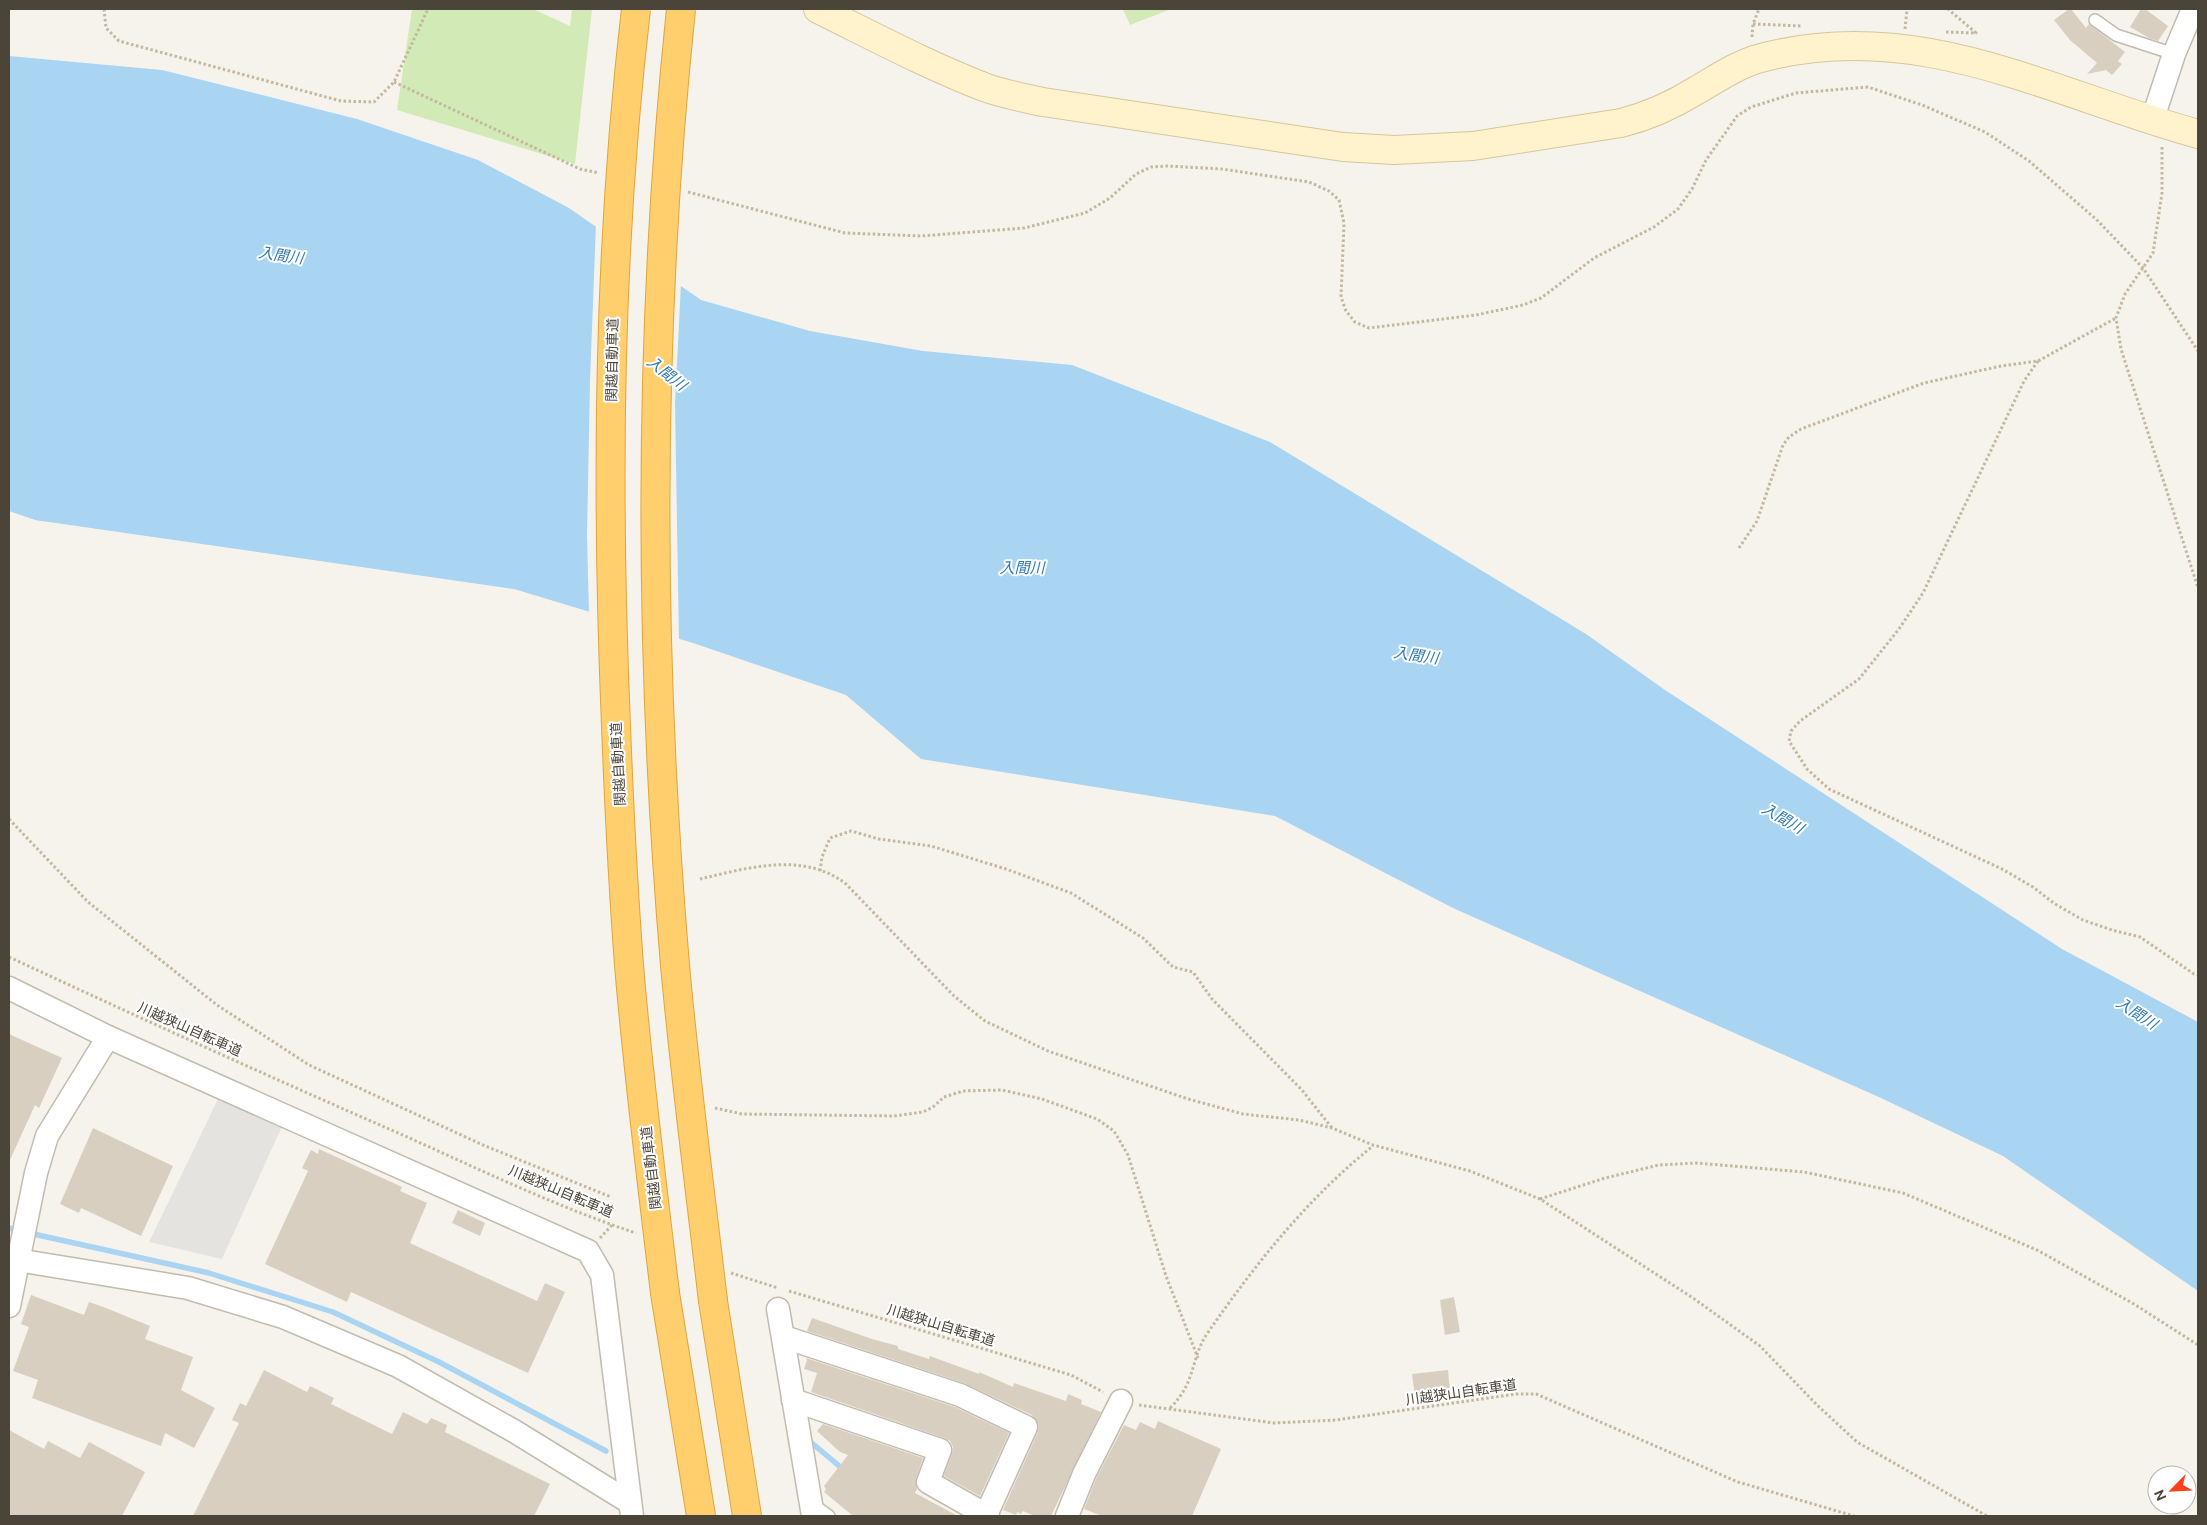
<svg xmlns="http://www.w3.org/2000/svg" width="2207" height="1525" font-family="Ubuntu,'Noto Sans JP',sans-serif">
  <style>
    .green { fill: #d2eab5 }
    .parking { fill: #e5e3e0 }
    .water { fill: #a9d4f2 }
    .pier { fill: #f6f3ec }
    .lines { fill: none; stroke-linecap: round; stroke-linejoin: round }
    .stream { stroke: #a9d4f2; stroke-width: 5.5 }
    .building { fill: #d8cfc1 }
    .lane-casing { stroke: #c2bbae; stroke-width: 14 }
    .street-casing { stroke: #c2bbae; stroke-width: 25 }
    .secondary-casing { stroke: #d6c79b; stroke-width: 30 }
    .highway-casing { stroke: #e0a43c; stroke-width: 30 }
    .path { stroke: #c4b79f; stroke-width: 3; stroke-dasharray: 2.5 2.5; stroke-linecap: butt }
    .lane { stroke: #fff; stroke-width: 11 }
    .street { stroke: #fff; stroke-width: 22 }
    .secondary { stroke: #fff3cd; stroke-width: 28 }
    .highway { stroke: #ffcf6e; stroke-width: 28 }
    .highway-bridge-casing { stroke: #e0a43c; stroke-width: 30; stroke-linecap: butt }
    .highway-bridge { stroke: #ffcf6e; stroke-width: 28 }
    .labels { text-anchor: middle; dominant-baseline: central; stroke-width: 4; stroke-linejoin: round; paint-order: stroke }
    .street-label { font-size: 14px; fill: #4b4439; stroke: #fff }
    .water-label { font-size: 15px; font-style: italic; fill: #2e7ab2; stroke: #fff }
  </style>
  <rect width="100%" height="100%" fill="#f6f3ec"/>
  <g class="green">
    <polygon points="412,9 533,9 570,26 572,9 592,9 575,164 397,110"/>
    <polygon points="1123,9 1171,9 1130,25"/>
  </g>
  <polygon class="parking" points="220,1095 283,1124 222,1259 149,1242"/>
  <polygon class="water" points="9,56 162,70 357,119 478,160 569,208 701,300 810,331 923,351 1072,365 1270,442 1586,634 1665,690 2062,949 2198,1022 2198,1291 2003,1156 1881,1098 1453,908 1275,816 921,759 846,695 693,643 514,589 35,520 9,511"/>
  <polygon class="pier" points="596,224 681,283 675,404 679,641 589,614 587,536 590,381"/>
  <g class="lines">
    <g class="stream">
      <polyline points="9,1228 20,1231"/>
      <polyline points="29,1233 209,1273 333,1312 439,1362 606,1451"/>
      <polyline points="807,1439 844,1470"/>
    </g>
  </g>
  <g class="building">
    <polygon points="2069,9 2071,9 2086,28 2089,24 2125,52 2118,61 2122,64 2112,75 2106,70 2087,74 2097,63 2070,40 2054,20"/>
    <polygon points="2141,9 2144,11 2145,9 2168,26 2158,41 2149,38 2130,27"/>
    <polygon points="9,1034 62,1058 39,1108 35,1105 9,1162"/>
    <polygon points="93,1128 173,1166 141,1236 81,1208 79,1213 60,1204"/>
    <polygon points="319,1149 402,1187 400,1191 427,1203 410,1243 537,1301 545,1283 565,1292 528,1373 351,1292 347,1302 265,1264 308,1171 302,1168 311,1150 318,1154"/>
    <polygon points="458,1210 485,1223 480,1236 452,1223"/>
    <polygon points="31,1295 84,1315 89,1302 106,1308 150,1326 145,1339 193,1357 181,1390 215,1408 194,1448 165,1433 161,1446 32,1398 38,1380 13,1371 29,1327 21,1324"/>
    <polygon points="1454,1297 1460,1332 1445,1335 1440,1300"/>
    <polygon points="812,1318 872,1339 898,1346 898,1349 929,1359 930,1356 979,1374 979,1372 1013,1387 1014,1383 1066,1401 1068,1394 1082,1400 1081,1404 1101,1412 1051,1516 1035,1516 1023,1511 1021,1514 1017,1512 1016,1515 1003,1510 1038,1432 1039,1425 1032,1415 964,1383 807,1331"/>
    <polygon points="806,1358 955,1407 1009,1433 980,1496 944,1476 952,1454 953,1447 950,1441 944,1438 811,1392 817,1373 804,1369 807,1360"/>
    <polygon points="264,1370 307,1392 310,1386 334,1398 331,1404 392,1434 403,1412 427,1424 431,1418 447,1425 445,1432 550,1484 534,1516 193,1516 239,1423 232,1420 240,1403 246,1406"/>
    <polygon points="1448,1370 1450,1393 1415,1397 1412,1374"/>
    <polygon points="1158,1421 1221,1449 1192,1516 1102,1516 1084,1509 1096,1479 1124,1425 1136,1430 1140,1422 1155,1429"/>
    <polygon points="823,1424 923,1458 916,1478 917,1489 915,1493 958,1516 853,1516 824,1492 826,1489 824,1486 848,1455 840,1452 817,1431"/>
    <polygon points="9,1430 44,1449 48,1441 80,1458 89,1442 145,1472 122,1516 9,1516"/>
  </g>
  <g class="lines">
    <g class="lane-casing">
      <g id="lane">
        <polyline points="2095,20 2116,35 2174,54"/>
        <polyline points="812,1504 829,1516"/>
      </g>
    </g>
    <g class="street-casing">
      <g id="street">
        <polyline points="2152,121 2174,54 2193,9"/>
        <polyline points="9,988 108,1037 588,1251 602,1275 632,1516"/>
        <polyline points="17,1260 188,1288 283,1317 398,1366 514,1431 629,1502"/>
        <polyline points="9,1306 36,1173 47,1136 108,1037"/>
        <polyline points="778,1309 813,1516"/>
        <polyline points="784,1337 960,1395 1026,1427 986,1515"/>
        <polyline points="793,1400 940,1450 928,1482 988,1516"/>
        <polyline points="1067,1516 1084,1474 1121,1401"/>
      </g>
    </g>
    <g class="secondary-casing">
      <path id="secondary" d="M818,9C873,36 927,65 984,87C1003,94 1024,98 1043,102L1343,147L1394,150L1473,146L1621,123C1649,116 1673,105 1697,90C1718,78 1738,64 1761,58C1919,16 2052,94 2198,134"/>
    </g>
    <g class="highway-casing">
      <g id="highway">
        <polyline points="665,1293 701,1516"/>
        <polyline points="713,1301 747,1516"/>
      </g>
    </g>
    <g class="path">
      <polyline points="104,9 106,28 119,41 341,101 374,102 394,82 428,9"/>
      <polyline points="1753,24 1802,26"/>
      <polyline points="1905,29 1907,9"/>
      <polyline points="1946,32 1976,33 1948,9"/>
      <polyline points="1752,37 1753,24 1759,9"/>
      <polyline points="394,82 580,169 599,173"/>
      <polyline points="2162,147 2162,193 2153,253 2125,294 2116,318 2121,349 2198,588"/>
      <polyline points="688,192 845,233 921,236 1024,228 1085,213 1110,198 1136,174 1151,167 1167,166 1222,169 1309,182 1329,191 1339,200 1344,223 1341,297 1346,311 1355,322 1369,328 1476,315 1523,305 1541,298 1594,258 1654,227 1678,209 1692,189 1706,160 1723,136 1737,116 1751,107 1796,93 1868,87 1922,105 1985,132 2029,161 2097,220 2143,268 2198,351"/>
      <polyline points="2038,361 2024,381 1923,593 1899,629 1859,679 1800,721 1791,731 1789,741 1807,769 1829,789 2002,869 2033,887 2055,904 2083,920 2112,930 2140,937 2194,974 2198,975"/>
      <polyline points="1739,548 1757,521 1783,445 1789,437 1801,429 1924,383 2001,366 2038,361 2116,318"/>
      <polyline points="9,819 88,902 217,1005 309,1065 483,1145 611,1197"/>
      <polyline points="820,871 822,857 830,838 851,831 879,839 931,846 1006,869 1071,893 1143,938 1173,967 1193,972 1212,999 1301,1089 1332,1128"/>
      <path d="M700,879C747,868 804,851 846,884L954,996L985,1021L1048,1051L1188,1099L1243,1114L1299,1120L1332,1128L1373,1145L1470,1171L1540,1199L1693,1298L1760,1346L1817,1405L1857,1442L1987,1516"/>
      <path d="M9,957C140,1018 272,1078 405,1136C481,1170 557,1207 636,1233"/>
      <polyline points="715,1108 742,1114 894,1116 923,1112 933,1107 944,1097 963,1091 1002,1090 1042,1099 1097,1119 1114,1131 1128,1155 1166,1276 1198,1358"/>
      <polyline points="1540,1199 1605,1178 1659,1165 1696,1163 1804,1172 1903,1193 2037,1250 2134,1304 2198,1345"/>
      <polyline points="600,1238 612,1225"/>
      <polyline points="731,1273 778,1288"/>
      <polyline points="789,1291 1071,1375 1103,1392"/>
      <polyline points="1139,1405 1274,1423 1336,1420 1516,1394 1536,1394 1738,1482 1854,1516"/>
      <path d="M1170,1408C1197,1382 1190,1357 1209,1331C1256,1263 1309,1197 1373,1146"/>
    </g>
    <use href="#lane" class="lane"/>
    <use href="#street" class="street"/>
    <use href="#secondary" class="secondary"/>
    <use href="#highway" class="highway"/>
    <g class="highway-bridge-casing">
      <g id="highway-bridge">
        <path d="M636,9C608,248 606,486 616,726C619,805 623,885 629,965C638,1074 652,1184 665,1293"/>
        <path d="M681,9C648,326 648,647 675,965C685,1077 700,1189 713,1301"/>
      </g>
    </g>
    <use href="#highway-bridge" class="highway-bridge"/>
  </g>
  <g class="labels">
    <g class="street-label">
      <text transform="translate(612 360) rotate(-89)">関越自動車道</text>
      <text transform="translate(618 764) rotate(-93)">関越自動車道</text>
      <text transform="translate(190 1029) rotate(24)">川越狭山自転車道</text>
      <text transform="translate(651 1168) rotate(-97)">関越自動車道</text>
      <text transform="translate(561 1191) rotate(23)">川越狭山自転車道</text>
      <text transform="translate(941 1325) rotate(17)">川越狭山自転車道</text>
      <text transform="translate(1461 1392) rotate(-8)">川越狭山自転車道</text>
    </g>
    <g class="water-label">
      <text transform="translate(281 255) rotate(8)">入間川</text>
      <text transform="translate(667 373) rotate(38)">入間川</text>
      <text x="1022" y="567">入間川</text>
      <text transform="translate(1416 655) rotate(8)">入間川</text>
      <text transform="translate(1783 818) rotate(30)">入間川</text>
      <text transform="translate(2137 1013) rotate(33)">入間川</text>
    </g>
  </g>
  <rect width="2207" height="1525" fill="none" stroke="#4b4439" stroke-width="20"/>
  <g transform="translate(2172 1490) rotate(246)"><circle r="24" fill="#ffffff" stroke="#b7b4b0"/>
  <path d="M0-4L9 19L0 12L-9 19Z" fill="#fc3f1d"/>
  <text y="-8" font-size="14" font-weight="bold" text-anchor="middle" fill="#4b4439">N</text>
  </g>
</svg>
